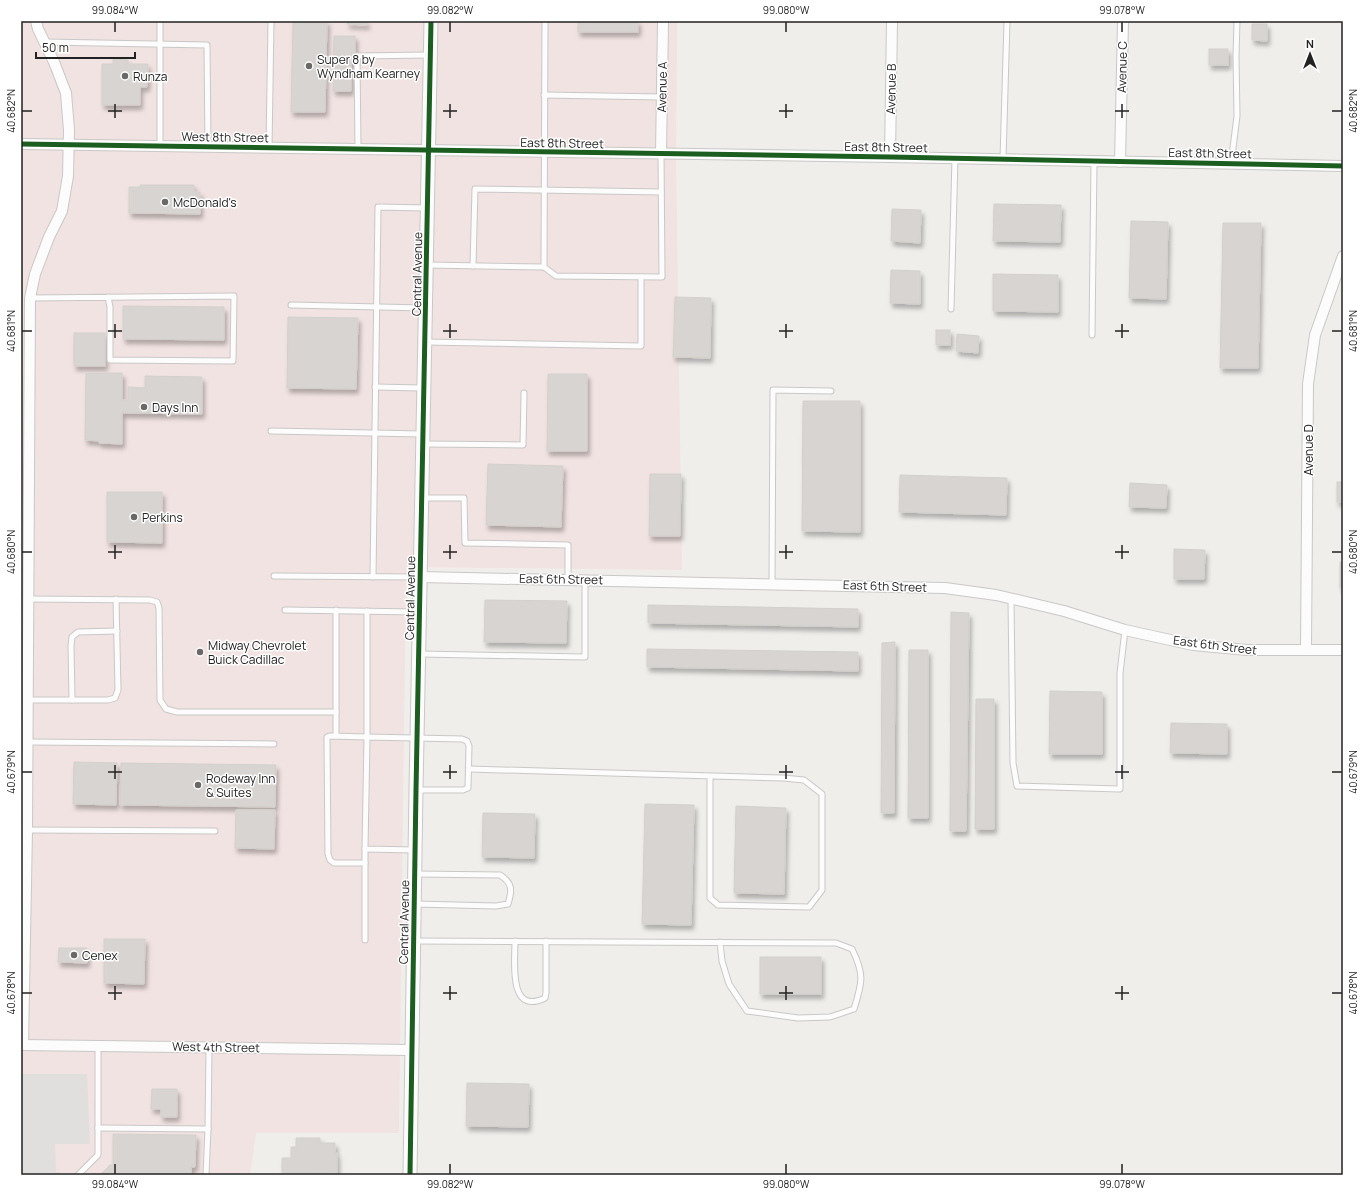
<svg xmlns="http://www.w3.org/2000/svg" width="1364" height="1196" font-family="Manrope,sans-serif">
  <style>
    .commercial { fill: #f1e3e1 }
    .parking { fill: #e0dfde }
    .building { fill: #d7d4d2; stroke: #d3d0cc; filter: url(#shadow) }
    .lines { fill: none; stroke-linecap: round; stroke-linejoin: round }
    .service-casing { stroke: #c9c8c7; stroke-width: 7 }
    .minor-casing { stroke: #c9c8c7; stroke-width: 12 }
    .tertiary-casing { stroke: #c9c8c7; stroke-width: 15 }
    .service { stroke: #fdfcfc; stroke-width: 5 }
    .minor { stroke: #fdfcfc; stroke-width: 10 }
    .tertiary { stroke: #fdfcfc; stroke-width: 13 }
    .cycleway-casing { stroke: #fff; stroke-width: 8 }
    .cycleway { stroke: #1b5e20; stroke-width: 5 }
    .ticks { fill: none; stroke: #222; stroke-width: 1.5 }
    .poi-dot { fill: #6a6968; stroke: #fff; stroke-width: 1.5 }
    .labels { text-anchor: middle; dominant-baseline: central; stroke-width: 3; stroke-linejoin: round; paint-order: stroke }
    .poi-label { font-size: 12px; fill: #222; stroke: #fff; text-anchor: start }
    .street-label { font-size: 12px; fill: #222; stroke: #fff }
    .neatline { fill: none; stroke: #222; stroke-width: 1.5 }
    .ticks-label { font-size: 10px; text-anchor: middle; fill: #222 }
  </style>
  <defs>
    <filter id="shadow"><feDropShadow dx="2.5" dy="4.5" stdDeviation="2" flood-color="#0004"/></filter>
  </defs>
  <rect width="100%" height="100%" fill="#f0eeeb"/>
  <polygon class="commercial" points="21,21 677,21 676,163 682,570 406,567 399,1133 256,1133 250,1175 21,1175"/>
  <polygon class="parking" points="21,1074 87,1074 90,1144 55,1144 56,1172 60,1172 60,1175 21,1175"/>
  <g class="building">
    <polygon points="293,21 327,21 325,112 291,112"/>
    <polygon points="347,21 367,21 367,25 347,24"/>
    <rect x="578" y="21" width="60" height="11"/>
    <polygon points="1252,24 1267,24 1267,41 1252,40"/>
    <polygon points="334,36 355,36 355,61 351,61 351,91 333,91"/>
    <rect x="1209" y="49" width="19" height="16"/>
    <polygon points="113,59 128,60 128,64 148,64 147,87 140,87 140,105 102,105 102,64 113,64"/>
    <polygon points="140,185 194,185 194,192 200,192 200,214 129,213 129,187 140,187"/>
    <polygon points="994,204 1061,205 1060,242 993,241"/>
    <polygon points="892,209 921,210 920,243 891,241"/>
    <polygon points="1131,221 1168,222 1166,299 1129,298"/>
    <polygon points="1223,223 1261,223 1258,368 1220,368"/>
    <polygon points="891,270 920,271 920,304 890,303"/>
    <polygon points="993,274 1058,275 1058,312 993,311"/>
    <polygon points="675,297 711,298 710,358 673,357"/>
    <polygon points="123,306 224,307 224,340 123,339"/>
    <polygon points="288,317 358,318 356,389 287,388"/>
    <rect x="936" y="330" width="14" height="15"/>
    <rect x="74" y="333" width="31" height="33"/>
    <polygon points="957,334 979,336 978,353 956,351"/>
    <polygon points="86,373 122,373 122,400 128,400 128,387 145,388 145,376 202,377 202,414 122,413 122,444 99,443 99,441 85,440"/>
    <polygon points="548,374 587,374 587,451 547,451"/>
    <polygon points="803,401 860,401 860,532 802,531"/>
    <polygon points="488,464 563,466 561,527 486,525"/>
    <polygon points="650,474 681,474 680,536 649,536"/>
    <polygon points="900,475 1007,478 1006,515 899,512"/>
    <rect x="1337" y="482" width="6" height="20"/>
    <polygon points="1130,483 1167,485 1166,508 1129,507"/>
    <polygon points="107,492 162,492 162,543 107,542"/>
    <polygon points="1174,549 1205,550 1204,579 1174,579"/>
    <rect x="1340" y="562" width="3" height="25"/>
    <polygon points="485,600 567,601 566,643 484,642"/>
    <polygon points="648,605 858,609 858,627 648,623"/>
    <polygon points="951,612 969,613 966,831 950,831"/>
    <polygon points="895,642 894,813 881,813 882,643"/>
    <polygon points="647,649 858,652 858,671 647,667"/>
    <polygon points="909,650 928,650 928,818 908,818"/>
    <polygon points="1050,691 1102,692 1102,754 1049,754"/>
    <polygon points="976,699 994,699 994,829 975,829"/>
    <polygon points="1171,723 1227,724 1227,754 1170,753"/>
    <polygon points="74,762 117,763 116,805 73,804"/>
    <polygon points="121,763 276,765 275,807 120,805"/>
    <polygon points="645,804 694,805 691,925 642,924"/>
    <polygon points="736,806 786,808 784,894 734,893"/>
    <polygon points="236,810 275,810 274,849 235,848"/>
    <polygon points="483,813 535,814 534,858 482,857"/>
    <polygon points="104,939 145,939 144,984 104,983"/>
    <polygon points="59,948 87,948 87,963 58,962"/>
    <rect x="760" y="957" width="61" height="37"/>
    <polygon points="467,1083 529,1084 528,1127 466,1126"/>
    <polygon points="152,1089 177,1089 177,1117 161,1117 161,1109 151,1109"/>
    <polygon points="113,1134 196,1135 195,1167 191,1167 191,1175 100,1175 110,1165 113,1165"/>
    <polygon points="296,1138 320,1138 320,1143 335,1143 335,1153 337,1153 337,1174 282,1173 282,1158 291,1158 291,1147 296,1147"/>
  </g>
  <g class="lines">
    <g class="service-casing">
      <g id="service">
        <polyline points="45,42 207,45 208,147"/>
        <polyline points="544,95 662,97"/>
        <polyline points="160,146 160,21"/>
        <polyline points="269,148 271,21"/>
        <polyline points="358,149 357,56 430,55"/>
        <polyline points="1003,159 1007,21"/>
        <polyline points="1231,164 1237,116 1236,57 1237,21"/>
        <polyline points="427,265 544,267 556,276 662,277 661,154"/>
        <polyline points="473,266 475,189 661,192"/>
        <polyline points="544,267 545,21"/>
        <polyline points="30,298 234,296 233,361 110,360 110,307 108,297"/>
        <polyline points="291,305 424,308"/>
        <polyline points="951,309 955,158"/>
        <polyline points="1092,335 1094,161"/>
        <polyline points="425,342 641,346 641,277"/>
        <polyline points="375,387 422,388"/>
        <polyline points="271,431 422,434"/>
        <polyline points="424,444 523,445 524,393"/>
        <polyline points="423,498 464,498 465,543 568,545 568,579"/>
        <polyline points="274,576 419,577"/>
        <polyline points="373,577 378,207 427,208"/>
        <polyline points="772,583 773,390 831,391"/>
        <polyline points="28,599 150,600 157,602 159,608 160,700 166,709 177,712 336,712"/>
        <polyline points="1011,599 1013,763 1017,786 1120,789 1120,673 1125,630"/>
        <polyline points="285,610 419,612"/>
        <polyline points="420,654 585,657 585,580"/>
        <polyline points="27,700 108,700 115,698 118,690 116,599"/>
        <polyline points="72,700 71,646 72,637 78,632 117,631"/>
        <polyline points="336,736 336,610"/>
        <polyline points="27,742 274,744"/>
        <polyline points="469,769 783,778 804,780 822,794 822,890 809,907 718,905 710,898 710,776"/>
        <polyline points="27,830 215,831"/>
        <polyline points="414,850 365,849 367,737 462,739 467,741 469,746 468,788 463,790 417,790"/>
        <polyline points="365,863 334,863 330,860 328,854 327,740 327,737 330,736 367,737 367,611"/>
        <path d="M415,904L496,906L508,904C512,891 513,883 500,875L415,874"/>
        <polyline points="365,940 365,849"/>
        <path d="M414,941L836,943L852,949C865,975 862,983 854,1009L830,1017L798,1018L747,1011L729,984L722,961L720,942"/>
        <path d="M515,941C515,962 508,1016 545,998L546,993V941"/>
        <polyline points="98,1128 208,1129"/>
        <polyline points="78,1175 98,1155 98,1046"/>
        <polyline points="206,1175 208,1129 209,1047"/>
      </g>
    </g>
    <g class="minor-casing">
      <g id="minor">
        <polyline points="21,144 890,157 1343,166"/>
        <polyline points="661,154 663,21"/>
        <polyline points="890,157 892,21"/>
        <polyline points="1120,162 1123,21"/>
        <polyline points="420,577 945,588 996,595 1064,611 1125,630 1193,645 1247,650 1343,650"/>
        <polyline points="1306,650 1308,384 1315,335 1343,256"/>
        <polyline points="21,1045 411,1050"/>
        <polyline points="23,1045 27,830 30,298 35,274 49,237 62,211 68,176 69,130 66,93 54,62 38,29 36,21"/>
      </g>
    </g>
    <g class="tertiary-casing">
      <polyline id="tertiary" points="410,1175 416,790 431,21"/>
    </g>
    <use href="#service" class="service"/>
    <use href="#minor" class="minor"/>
    <use href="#tertiary" class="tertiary"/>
    <g class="cycleway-casing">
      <g id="cycleway">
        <polyline points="21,144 890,157 1343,166"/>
        <polyline points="410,1175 416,790 431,21"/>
      </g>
    </g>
    <use href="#cycleway" class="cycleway"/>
  </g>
  <path class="ticks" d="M115,22V32M450,22V32M786,22V32M1122,22V32M115,104V118M450,104V118M786,104V118M1122,104V118M22,111H32M108,111H122M443,111H457M779,111H793M1115,111H1129M1332,111H1342M115,324V338M450,324V338M786,324V338M1122,324V338M22,331H32M108,331H122M443,331H457M779,331H793M1115,331H1129M1332,331H1342M115,545V559M450,545V559M786,545V559M1122,545V559M22,552H32M108,552H122M443,552H457M779,552H793M1115,552H1129M1332,552H1342M115,765V779M450,765V779M786,765V779M1122,765V779M22,772H32M108,772H122M443,772H457M779,772H793M1115,772H1129M1332,772H1342M115,986V1000M450,986V1000M786,986V1000M1122,986V1000M22,993H32M108,993H122M443,993H457M779,993H793M1115,993H1129M1332,993H1342M115,1164V1174M450,1164V1174M786,1164V1174M1122,1164V1174"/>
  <g class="poi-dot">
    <circle cx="309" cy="66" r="4"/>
    <circle cx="125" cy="76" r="4"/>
    <circle cx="165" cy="202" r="4"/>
    <circle cx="144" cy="407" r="4"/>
    <circle cx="134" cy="517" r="4"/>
    <circle cx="200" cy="652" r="4"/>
    <circle cx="198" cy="785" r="4"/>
    <circle cx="74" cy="955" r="4"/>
  </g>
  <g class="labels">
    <g class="poi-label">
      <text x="317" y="59">Super 8 by<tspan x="317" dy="14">Wyndham Kearney</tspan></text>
      <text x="133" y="76">Runza</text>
      <text x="173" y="202">McDonald's</text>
      <text x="152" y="407">Days Inn</text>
      <text x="142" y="517">Perkins</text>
      <text x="208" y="645">Midway Chevrolet<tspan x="208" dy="14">Buick Cadillac</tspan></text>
      <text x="206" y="778">Rodeway Inn<tspan x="206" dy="14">&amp; Suites</tspan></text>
      <text x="82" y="955">Cenex</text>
    </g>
    <g class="street-label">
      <text transform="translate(1122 67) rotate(-89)">Avenue C</text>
      <text transform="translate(662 87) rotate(-89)">Avenue A</text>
      <text transform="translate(891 89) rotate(-89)">Avenue B</text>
      <text transform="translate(225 137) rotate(1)">West 8th Street</text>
      <text transform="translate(562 143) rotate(1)">East 8th Street</text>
      <text transform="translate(886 147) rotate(1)">East 8th Street</text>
      <text transform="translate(1210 153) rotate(1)">East 8th Street</text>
      <text transform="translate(417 274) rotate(-89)">Central Avenue</text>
      <text transform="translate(1308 450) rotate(-90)">Avenue D</text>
      <text transform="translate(561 579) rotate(1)">East 6th Street</text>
      <text transform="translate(885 586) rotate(2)">East 6th Street</text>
      <text transform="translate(410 598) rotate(-89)">Central Avenue</text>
      <text transform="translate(1215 645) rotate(7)">East 6th Street</text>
      <text transform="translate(404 922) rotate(-89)">Central Avenue</text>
      <text transform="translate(216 1047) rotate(1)">West 4th Street</text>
    </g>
  </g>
  <rect width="1364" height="1196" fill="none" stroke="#ffffff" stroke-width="44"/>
  <g transform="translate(1310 54)" stroke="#ffffff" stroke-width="3" paint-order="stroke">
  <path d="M0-3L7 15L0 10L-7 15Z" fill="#222222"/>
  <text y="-6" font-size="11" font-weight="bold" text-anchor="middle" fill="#222222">N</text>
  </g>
  <path d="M36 52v6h99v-6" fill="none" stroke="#222222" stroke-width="2"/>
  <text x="42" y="52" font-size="12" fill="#222222" stroke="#ffffff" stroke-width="3" paint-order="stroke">50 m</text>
  <rect x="22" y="22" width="1320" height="1152" class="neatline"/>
  <g class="ticks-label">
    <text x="115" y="14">99.084°W</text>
    <text x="450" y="14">99.082°W</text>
    <text x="786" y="14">99.080°W</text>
    <text x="1122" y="14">99.078°W</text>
    <text transform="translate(11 111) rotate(-90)" y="4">40.682°N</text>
    <text transform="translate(1353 111) rotate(-90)" y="4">40.682°N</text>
    <text transform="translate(11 331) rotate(-90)" y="4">40.681°N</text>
    <text transform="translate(1353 331) rotate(-90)" y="4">40.681°N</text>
    <text transform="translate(11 552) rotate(-90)" y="4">40.680°N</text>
    <text transform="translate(1353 552) rotate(-90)" y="4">40.680°N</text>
    <text transform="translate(11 772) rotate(-90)" y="4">40.679°N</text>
    <text transform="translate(1353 772) rotate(-90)" y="4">40.679°N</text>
    <text transform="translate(11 993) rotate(-90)" y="4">40.678°N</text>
    <text transform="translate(1353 993) rotate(-90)" y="4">40.678°N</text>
    <text x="115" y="1188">99.084°W</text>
    <text x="450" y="1188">99.082°W</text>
    <text x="786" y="1188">99.080°W</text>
    <text x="1122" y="1188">99.078°W</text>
  </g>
</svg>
